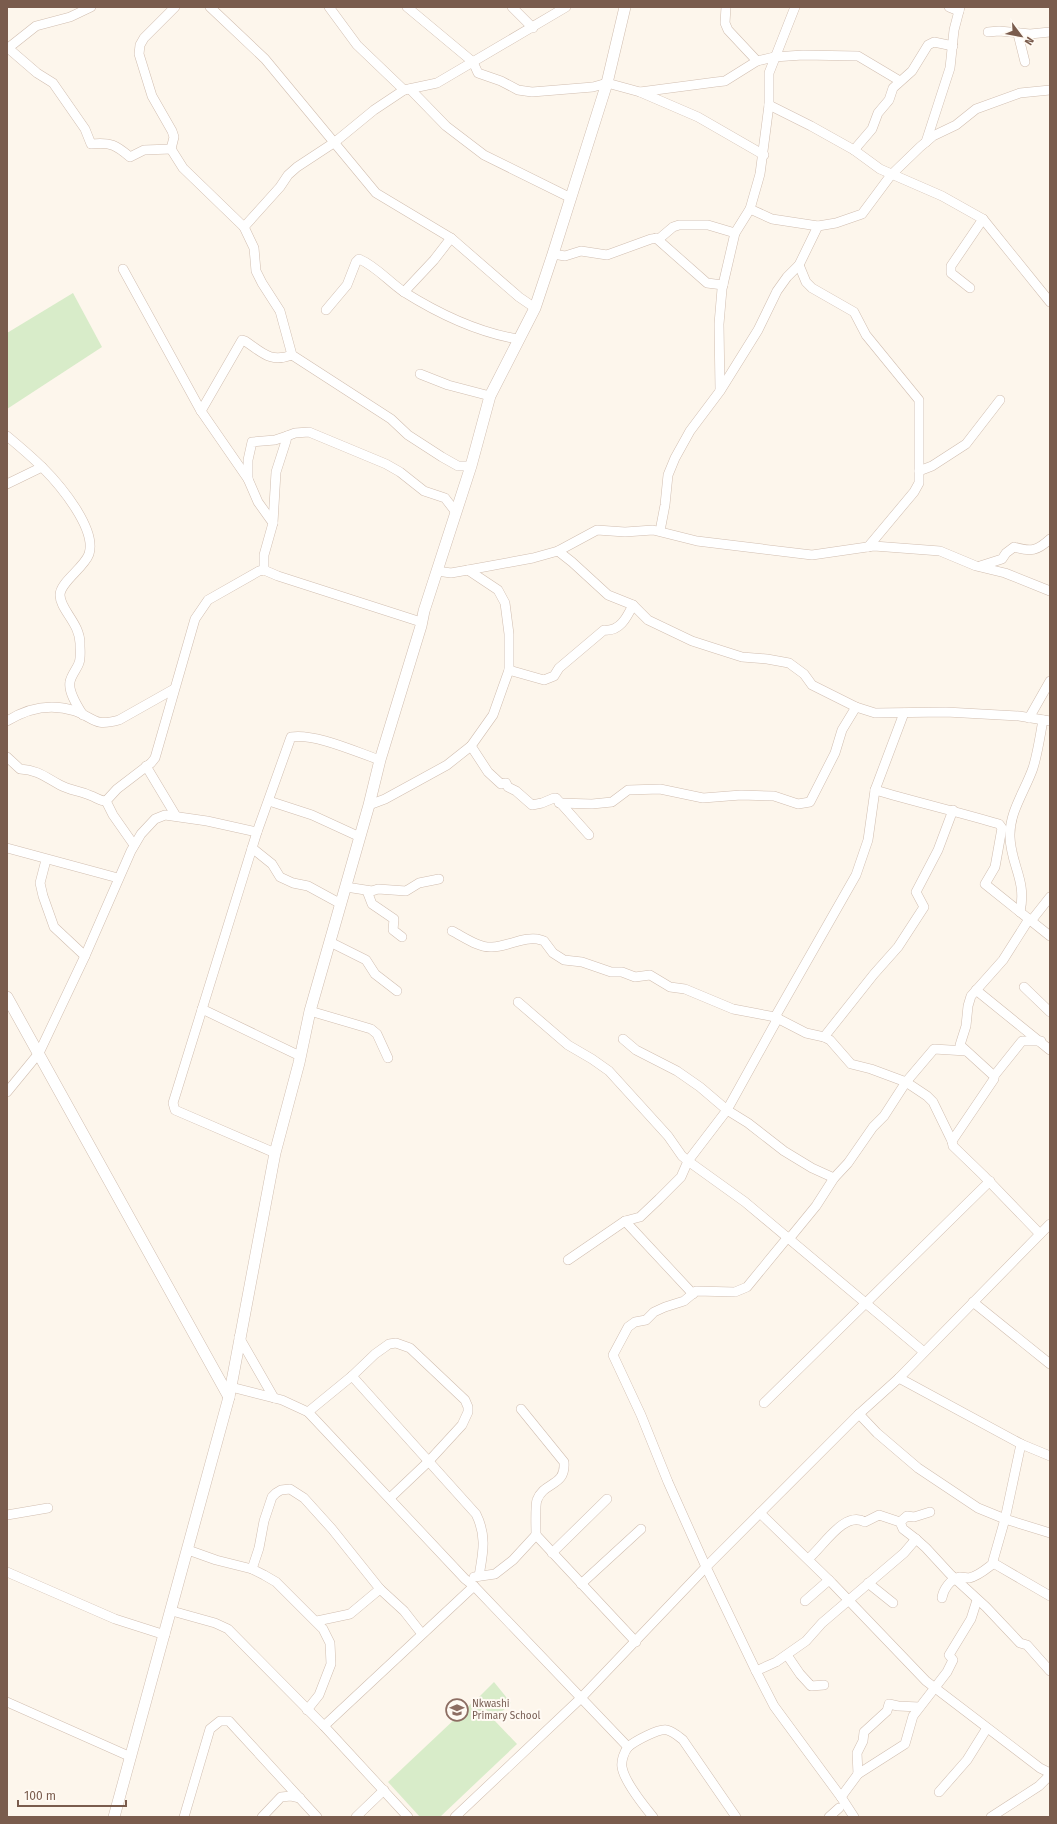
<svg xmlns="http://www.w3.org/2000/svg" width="1057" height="1824" font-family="'Fira Sans',sans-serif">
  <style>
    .green { fill: #d8ecc9 }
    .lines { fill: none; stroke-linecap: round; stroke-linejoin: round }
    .minor-casing { stroke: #d1beb0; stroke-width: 10 }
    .tertiary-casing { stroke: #d1beb0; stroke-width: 12 }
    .minor { stroke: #fff; stroke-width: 9 }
    .tertiary { stroke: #fff; stroke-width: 11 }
    .labels { text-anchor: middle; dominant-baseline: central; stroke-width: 4; stroke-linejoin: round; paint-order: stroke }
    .education-label { font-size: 10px; fill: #785e54; stroke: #fffaf3; text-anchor: start }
  </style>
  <rect width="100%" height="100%" fill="#fdf6ec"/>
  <g class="green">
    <polygon points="73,293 102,347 7,409 7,333"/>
    <polygon points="494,1682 511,1703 494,1719 477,1699"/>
    <polygon points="475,1700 517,1744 440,1817 420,1817 388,1782"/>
  </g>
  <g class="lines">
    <g class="minor-casing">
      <g id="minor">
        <polyline points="175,7 144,38 140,45 139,54 152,96 172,131 174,137 171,149 183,168 244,227 280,187 288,175 297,167 335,142 374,110 404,90"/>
        <polyline points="210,7 265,59 376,193 451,238 519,297 535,308"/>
        <polyline points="329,7 357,45 404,90 437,83 566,7"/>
        <polyline points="407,7 473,62 478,73 501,81 518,90 532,92 593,87 607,83 640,92 716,82 725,81 757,61 774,57 803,55 858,56 900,81"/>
        <polyline points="512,7 533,28"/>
        <polyline points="726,7 725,23 728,30 757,61"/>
        <polyline points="949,7 959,11"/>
        <polyline points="988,32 999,31 1030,34 1050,32"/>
        <polyline points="1018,34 1025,62"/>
        <path d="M8,48L37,73L53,83L85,129L91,144C111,142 116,145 130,157L144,150L171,149"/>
        <polyline points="7,49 36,26 70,17 91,7"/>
        <polyline points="410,89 446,126 484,155 571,198"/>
        <polyline points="640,92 698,117 764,155"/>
        <polyline points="769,105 811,126 854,150 880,169 942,196 983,219 1050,302"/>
        <polyline points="926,142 950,68 954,30 960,7"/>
        <polyline points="854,150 872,129 878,113 889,100 893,88 912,71 928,45 934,42 953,46"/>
        <polyline points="750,209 772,219 818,226"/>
        <polyline points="244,227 254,248 256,271 262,283 280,311 292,355 391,419 408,435 442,457 458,466 471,466"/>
        <polyline points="656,238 707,283 723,285"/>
        <polyline points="553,254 565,256 581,251 607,255 651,239 660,238 673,227 679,225 708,225 735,233"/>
        <polyline points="799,265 806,282 812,288 854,312 866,335 919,400 919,483 914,492 868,547"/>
        <polyline points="123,269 201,411 248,479 258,502 273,523 264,555 264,570"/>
        <polyline points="970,288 951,273 951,266 983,219"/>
        <polyline points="404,292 434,260 451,238"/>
        <path d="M326,310L347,285L356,262L359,259C376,266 389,282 404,292C439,314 477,332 517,339"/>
        <polyline points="420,374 448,385 490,396"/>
        <polyline points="720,390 719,324 722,289 735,233 750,209 760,174 769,105 769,73 795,7"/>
        <path d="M201,411L242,340L245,341C263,353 270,363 292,355"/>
        <path d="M7,436C19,446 32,457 43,468C60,485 97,529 89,554C84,568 60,582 60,595C60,610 81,624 80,645C80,650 81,658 79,663C77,669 71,675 70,682C68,692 78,707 83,715"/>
        <polyline points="919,471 932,466 966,444 1000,400"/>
        <polyline points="248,479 248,460 252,442 275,440 287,436"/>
        <polyline points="7,484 42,467"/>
        <polyline points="273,523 276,472 286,441 287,436 295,433 309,432 386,464 400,472 424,491 445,498 455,511"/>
        <polyline points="660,531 665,505 668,475 675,458 690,431 720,391 758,330 777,291 787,277 799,265 818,226 836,223 862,214 891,175 920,147 933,136 956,125 976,109 1020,93 1050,90"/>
        <polyline points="558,551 572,562 608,595 633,605 648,620 692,641 720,650 742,657 767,659 789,663 804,674 812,685 856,707 875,713 946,712 1019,716 1050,721"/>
        <path d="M980,566L1002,559L1006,553L1014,547C1031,552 1037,551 1050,539"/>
        <polyline points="468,570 533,558 558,551 597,530 625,532 653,530 697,541 812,555 874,546 940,551 976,566 1005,573 1050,591"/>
        <path d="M509,670L544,680L554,676L559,668L604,630C620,632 627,617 633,605"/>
        <polyline points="1029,718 1050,681"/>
        <path d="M7,721C28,708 51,703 75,711C95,718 93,727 119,720L174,689"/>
        <polyline points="471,746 488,772 501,784 506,783 508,787 516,791 532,805 542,803 554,798 556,798 589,835"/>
        <path d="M7,757L20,769C38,770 45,777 60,785C69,790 80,791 89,795C96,797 99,801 106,801"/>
        <polyline points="146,766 176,816"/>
        <path d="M875,790C916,802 958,812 999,824L1002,828L995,867L985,884L1050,936"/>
        <polyline points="269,801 312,815 360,837"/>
        <polyline points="559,803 592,804 612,802 628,790 660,789 703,798 741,795 774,796 798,804 810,802 835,753 842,730 856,707"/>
        <polyline points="369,805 385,799 447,765 471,746 493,715 509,670 509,634 505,603 498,590 468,570 451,573 437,571"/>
        <polyline points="134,845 113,815 106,801 117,789 151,763 155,758 195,619 208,600 259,571 264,570 278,576 421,622"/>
        <polyline points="7,848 118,878"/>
        <polyline points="252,848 272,864 280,877 293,883 308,886 341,904"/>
        <polyline points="46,860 40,883 43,896 54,927 85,956"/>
        <polyline points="346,887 372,891 378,889 406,891 419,883 439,879"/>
        <polyline points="367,891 372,904 394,919 393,930 402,937"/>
        <path d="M1020,912C1027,880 1011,866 1010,837C1009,812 1025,791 1033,768C1038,752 1040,736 1043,720"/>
        <polyline points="1029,919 1003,960 971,996 968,1006 966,1026 960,1045 994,1076 994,1079 952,1141 953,1146 983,1175 1040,1234"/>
        <polyline points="1031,921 1050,897"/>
        <path d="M452,931C464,937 479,948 492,947C507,947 526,935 541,940L544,941L553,953L564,960L582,962L611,972H622L635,977L650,975L670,987L685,989L733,1009L775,1017L806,1033L824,1037L830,1040L851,1064L871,1069L906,1082L927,1096L933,1102L952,1141"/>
        <polyline points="330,942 366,960 375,974 397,991"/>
        <polyline points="1024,987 1050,1012"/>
        <polyline points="976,990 1050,1050"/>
        <polyline points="518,1002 568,1045 592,1059 609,1071 668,1136 682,1156 688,1161 681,1177 659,1199 640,1217 625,1221 568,1260"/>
        <polyline points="202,1009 300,1056"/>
        <polyline points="310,1011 371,1029 377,1034 388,1058"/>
        <polyline points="775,1017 856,875 868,840 875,790 904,713"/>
        <polyline points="778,1018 727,1110 688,1161 745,1202 924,1352"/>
        <polyline points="824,1037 874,974 898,947 924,907 916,892 938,850 953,810"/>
        <polyline points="623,1039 636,1050 677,1071 700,1087 727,1110 748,1123 784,1151 812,1168 834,1178"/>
        <polyline points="994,1076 1022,1041 1041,1041"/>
        <polyline points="7,1092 39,1053 85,956 131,851 141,834 155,819 165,815 207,821 257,832"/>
        <path d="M275,1153L175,1110L173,1103L257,832L291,737C315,733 356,752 380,760"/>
        <polyline points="625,1221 693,1294"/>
        <polyline points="788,1237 747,1287 735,1292 696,1291 684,1301 665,1307 654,1312 646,1320 635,1322 628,1327 613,1355 641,1415 668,1482 706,1567 756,1671 774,1706 841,1797 854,1817"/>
        <polyline points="789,1239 816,1206 834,1178 848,1163 873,1127 884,1116 906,1082 934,1049 966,1051"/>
        <polyline points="973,1302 1050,1364"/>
        <polyline points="239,1337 274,1398"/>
        <path d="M352,1376L476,1514C487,1536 483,1553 479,1576"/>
        <polyline points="899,1378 1021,1444 1050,1456"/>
        <polyline points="231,1387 282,1400 308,1412 465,1579 474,1586 628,1747"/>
        <polyline points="764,1403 990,1181"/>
        <path d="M521,1409L564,1462C566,1487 544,1481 537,1500C535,1505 536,1528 536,1535"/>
        <polyline points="308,1412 352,1376 375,1354 389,1344 396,1343 410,1348 465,1400 468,1407 468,1412 462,1425 428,1462 390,1498"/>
        <polyline points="859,1414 877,1433 918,1468 978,1508 1005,1519 1050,1533"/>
        <polyline points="1021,1444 1005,1519 993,1561 995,1564 1050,1596"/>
        <polyline points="760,1513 832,1583 926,1681 1040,1768 1050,1773"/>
        <polyline points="7,1515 48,1508"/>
        <polyline points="900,1522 907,1516 914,1517 930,1512"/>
        <polyline points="188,1550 216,1560 252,1569 264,1575 276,1582 323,1629 330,1643 331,1664 319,1695 307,1710"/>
        <polyline points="552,1553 607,1499"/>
        <path d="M808,1559C823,1547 844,1510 865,1522L879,1515L900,1522L903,1529L916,1539"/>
        <polyline points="252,1569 259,1548 264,1521 272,1497 276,1493 281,1490 290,1489 304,1498 332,1529 380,1589 404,1611 422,1634"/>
        <polyline points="7,1572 115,1619 165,1635"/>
        <polyline points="474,1577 495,1574 513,1560 536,1535 636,1642"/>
        <polyline points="868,1583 893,1603"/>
        <polyline points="581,1584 641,1529"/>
        <path d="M942,1598C943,1590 950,1579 960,1577C963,1577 966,1578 969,1578C979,1576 987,1568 994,1563"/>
        <polyline points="805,1601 829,1580"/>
        <polyline points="172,1611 215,1623 228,1629 324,1726 408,1817"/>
        <polyline points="317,1621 350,1614 380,1589"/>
        <polyline points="787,1655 800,1674 811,1686 824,1685"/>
        <polyline points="756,1671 776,1662 806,1641 822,1623 904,1553 916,1539 926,1548 950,1574 986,1607 1020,1643 1027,1645 1050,1671"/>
        <polyline points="7,1702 131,1757"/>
        <polyline points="324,1726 474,1586"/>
        <polyline points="858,1774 857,1753 863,1741 864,1732 887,1711 889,1704 898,1706 919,1707"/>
        <polyline points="939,1792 967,1760 987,1728"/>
        <polyline points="841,1797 858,1774 905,1744 913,1716 947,1672 953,1660 949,1655 971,1619 977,1600"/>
        <polyline points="184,1817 210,1729 220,1721 229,1721 317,1817"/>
        <polyline points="262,1817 281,1797 291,1796 300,1798"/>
        <polyline points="356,1817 384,1790"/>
        <polyline points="455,1817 580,1699 706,1567 859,1414 899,1378 1050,1224"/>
        <path d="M653,1817C644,1806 624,1781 622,1767C621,1761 624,1752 628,1747C635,1741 659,1728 667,1730C674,1732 678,1736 683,1740L736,1817"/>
        <polyline points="829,1817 839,1808"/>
        <polyline points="991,1817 1039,1786 1050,1775"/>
      </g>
    </g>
    <g class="tertiary-casing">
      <g id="tertiary">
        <polyline points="7,997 229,1397"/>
        <polyline points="114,1817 229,1397 275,1153 299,1063 310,1011 369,805 380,760 421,626 424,611 471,466 490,396 535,308 553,254 607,83 625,7"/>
      </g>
    </g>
    <use href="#minor" class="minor"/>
    <use href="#tertiary" class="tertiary"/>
  </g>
  <defs>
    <g id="school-ring" transform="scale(1.15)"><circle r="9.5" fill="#fffaf3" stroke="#8d6e63" stroke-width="1.5"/><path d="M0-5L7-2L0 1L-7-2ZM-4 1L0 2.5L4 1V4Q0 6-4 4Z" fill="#8d6e63"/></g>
  </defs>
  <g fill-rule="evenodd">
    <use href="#school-ring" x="457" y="1710"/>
  </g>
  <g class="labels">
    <g class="education-label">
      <text x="472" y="1704">Nkwashi<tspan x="472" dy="12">Primary School</tspan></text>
    </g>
  </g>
  <rect width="1057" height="1824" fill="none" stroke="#7a5c4d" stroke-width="16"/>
  <g transform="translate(1021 36) rotate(122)" stroke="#fffaf3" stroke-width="3" paint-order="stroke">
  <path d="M0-3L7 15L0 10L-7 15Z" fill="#7a5c4d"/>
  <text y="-6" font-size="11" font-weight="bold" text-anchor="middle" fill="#7a5c4d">N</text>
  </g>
  <path d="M18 1800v6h108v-6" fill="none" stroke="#7a5c4d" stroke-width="2"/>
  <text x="24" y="1800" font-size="12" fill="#7a5c4d" stroke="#fffaf3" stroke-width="3" paint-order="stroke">100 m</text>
</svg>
